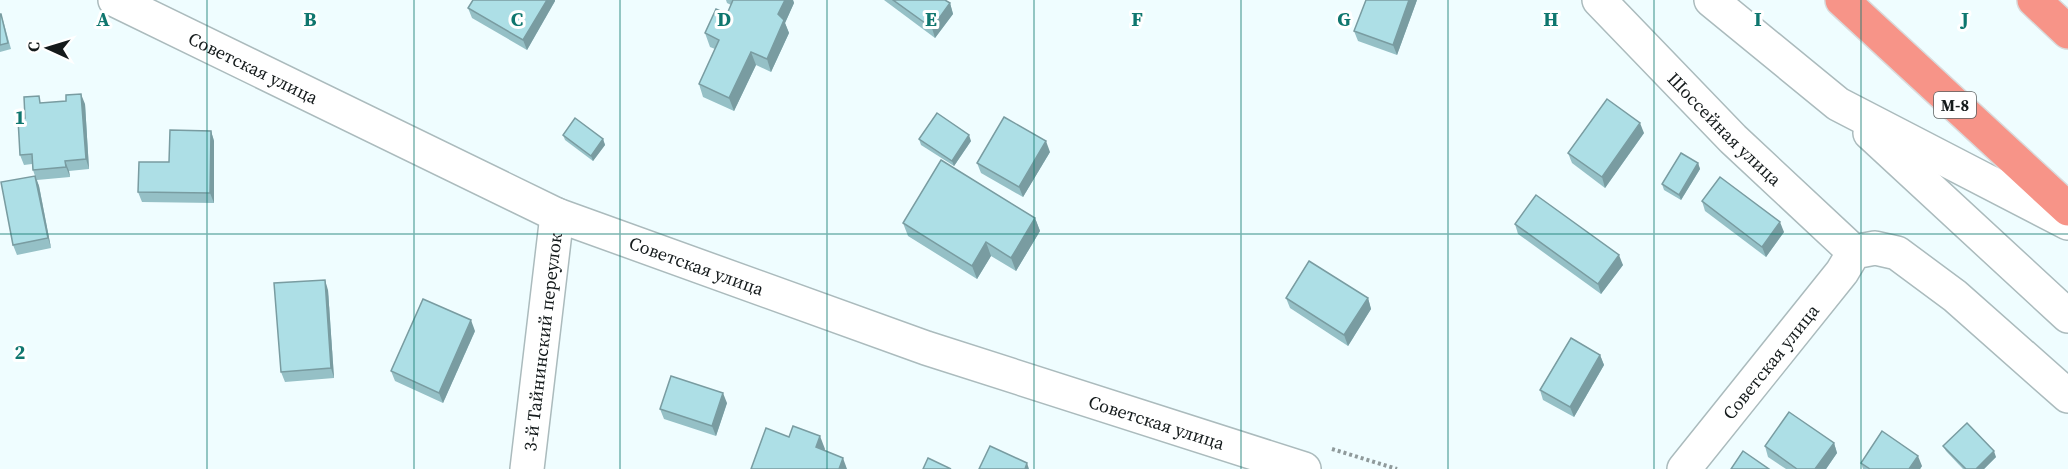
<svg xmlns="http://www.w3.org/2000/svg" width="2068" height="469" font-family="'Source Serif 4',serif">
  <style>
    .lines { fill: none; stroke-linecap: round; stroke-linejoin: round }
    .minor-casing { stroke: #abbbbd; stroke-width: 36 }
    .tertiary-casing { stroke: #abbbbd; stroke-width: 36 }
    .trunk-casing { stroke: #d9dadb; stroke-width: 36 }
    .path { stroke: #8f9a9b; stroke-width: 4; stroke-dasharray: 3 3; stroke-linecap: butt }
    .minor { stroke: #fff; stroke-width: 33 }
    .tertiary { stroke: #fff; stroke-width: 33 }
    .trunk { stroke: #f79488; stroke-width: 33 }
    .wall { fill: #95c0c6 }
    .shaded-wall { fill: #799ca1 }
    .building { fill: #addfe6; stroke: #799ca1; stroke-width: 1.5 }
    .grid { fill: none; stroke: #0f766e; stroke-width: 1.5; stroke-opacity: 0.55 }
    .labels { text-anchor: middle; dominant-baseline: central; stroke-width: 6; stroke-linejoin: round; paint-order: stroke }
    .shield { fill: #fff; stroke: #5a5f5f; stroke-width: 1.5 }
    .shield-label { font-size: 16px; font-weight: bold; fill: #141a1b }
    .street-label { font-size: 18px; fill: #141a1b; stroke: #fff }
    .grid-label { font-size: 20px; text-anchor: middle; font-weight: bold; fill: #0f766e; stroke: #fff; stroke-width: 6; stroke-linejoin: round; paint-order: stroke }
  </style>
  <rect width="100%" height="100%" fill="#effdff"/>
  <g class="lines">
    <g class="minor-casing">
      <g id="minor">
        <path id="s1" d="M1599,0L1733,139L1854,252"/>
        <path id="s2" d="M527,469L557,215"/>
      </g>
    </g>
    <g class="tertiary-casing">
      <g id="tertiary">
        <path id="s3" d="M115,0L557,215L926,348L1304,469"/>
        <polyline points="1711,0 1838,104 2068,223"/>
        <polyline points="1870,133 2068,316"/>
        <path id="s4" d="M1684,469L1842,272L1854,252L1875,248L1897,253L1955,296L2068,396"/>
      </g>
    </g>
    <g class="trunk-casing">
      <g id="trunk">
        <polyline points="1842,0 2068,209"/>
        <polyline points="2034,0 2068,32"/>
      </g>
    </g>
    <polyline class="path" points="1332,449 1397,469"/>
    <use href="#minor" class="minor"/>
    <use href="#tertiary" class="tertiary"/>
    <use href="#trunk" class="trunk"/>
  </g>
  <g class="wall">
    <polygon points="473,0 555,0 555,1 527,50 472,18 468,8"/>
    <polygon points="726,0 793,0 794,3 785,23 789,33 771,72 756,65 734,111 703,97 699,84 715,49 710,47 705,33 727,14 731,5 727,3"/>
    <polygon points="884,0 945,0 950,3 953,14 935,38"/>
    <polygon points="1417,0 1397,55 1358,41 1354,31"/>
    <polygon points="0,14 1,14 3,20 11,49 0,52"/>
    <polygon points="42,103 85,104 89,169 69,171 70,177 37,180 39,186 51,248 17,255 13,245 35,176 33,170 32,164 24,165 20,155 25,118"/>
    <polygon points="211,131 214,141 214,203 142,202 138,192 169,162"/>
    <polygon points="1644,133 1605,188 1572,163 1568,153"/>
    <polygon points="563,135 603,139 605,145 593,161 565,140"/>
    <polygon points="919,139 971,141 954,166 921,145"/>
    <polygon points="1050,152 1023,197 981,173 977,163"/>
    <polygon points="1698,163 1700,169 1681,200 1664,190 1662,184"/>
    <polygon points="1702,201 1784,232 1766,257 1705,211"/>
    <polygon points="1035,218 1040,231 1016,271 991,256 977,279 908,236 903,223"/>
    <polygon points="1515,224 1623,265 1601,294 1518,234"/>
    <polygon points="328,290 334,378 285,382 281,372"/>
    <polygon points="1286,298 1368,298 1371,309 1348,346 1290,308"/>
    <polygon points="475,331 443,403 395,381 391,371"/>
    <polygon points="1600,355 1604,365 1574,417 1543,400 1540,390"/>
    <polygon points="727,403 716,436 664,419 660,409"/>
    <polygon points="1834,443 1837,453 1826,469 1786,469 1768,457 1765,446"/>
    <polygon points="1943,446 1996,457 1984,469 1963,469 1946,451"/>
    <polygon points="1861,463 1922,466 1920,469 1863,469"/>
  </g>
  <g class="shaded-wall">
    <polygon points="547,0 555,0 555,1 527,50 523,40"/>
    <polygon points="785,0 793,0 794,3 785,23 789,33 771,72 767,59 778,14"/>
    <polygon points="1409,0 1417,0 1397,55 1393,45"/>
    <polygon points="950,3 953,14 935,38 932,28"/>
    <polygon points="751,52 756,65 734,111 729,98"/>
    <polygon points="81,94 85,104 89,169 86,159"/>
    <polygon points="1640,123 1644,133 1605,188 1602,177"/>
    <polygon points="211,131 214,141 214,203 210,193"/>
    <polygon points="969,135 971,141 954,166 952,161"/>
    <polygon points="603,139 605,145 593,161 591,156"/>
    <polygon points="1046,141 1050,152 1023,197 1019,187"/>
    <polygon points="65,161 69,171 70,177 66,167"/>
    <polygon points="1698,163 1700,169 1681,200 1679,195"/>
    <polygon points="35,176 39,186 51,248 48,238"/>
    <polygon points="1035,218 1040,231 1016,271 1011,258"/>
    <polygon points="1780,222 1784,232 1766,257 1762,247"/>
    <polygon points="986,242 991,256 977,279 972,266"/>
    <polygon points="1619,255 1623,265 1601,294 1598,284"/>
    <polygon points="325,280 328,290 334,378 331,368"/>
    <polygon points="1368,298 1371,309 1348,346 1344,335"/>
    <polygon points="471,320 475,331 443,403 439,393"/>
    <polygon points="1600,355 1604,365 1574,417 1570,407"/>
    <polygon points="723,393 727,403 716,436 712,426"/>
    <polygon points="820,436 825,449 821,461 816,447"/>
    <polygon points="1834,443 1837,453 1826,469 1815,469"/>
    <polygon points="1994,451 1996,457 1984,469 1976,469"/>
    <polygon points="1918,456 1922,466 1920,469 1909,469"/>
    <polygon points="843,458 847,469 839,469"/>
    <polygon points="1027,463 1029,469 1025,469"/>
  </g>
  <g class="building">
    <polygon points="473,0 547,0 523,40 468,8"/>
    <polygon points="733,0 785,0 778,14 784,20 767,59 751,52 729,98 699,84 719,40 705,33 716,9 727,14"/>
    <polygon points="893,0 945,0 950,3 932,28"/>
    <polygon points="1366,0 1409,0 1393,45 1354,31"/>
    <polygon points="0,14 1,14 8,43 0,45"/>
    <polygon points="81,94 86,159 65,161 66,167 33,170 32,154 20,155 18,119 25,118 24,97 39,96 40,103 66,101 66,95"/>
    <polygon points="1607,99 1640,123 1602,177 1568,153"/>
    <polygon points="937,113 969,135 952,161 919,139"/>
    <polygon points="1004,117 1046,141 1019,187 977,163"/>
    <polygon points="575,118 603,139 591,156 563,135"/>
    <polygon points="170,130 211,131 210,193 138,192 139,162 169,162"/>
    <polygon points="1681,153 1698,163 1679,195 1662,184"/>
    <polygon points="941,160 1035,218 1011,258 986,242 972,266 903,223"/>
    <polygon points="35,176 48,238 13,245 1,182"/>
    <polygon points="1720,177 1780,222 1762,247 1702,201"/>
    <polygon points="1536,195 1619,255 1598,284 1515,224"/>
    <polygon points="1309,261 1368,298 1344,335 1286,298"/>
    <polygon points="325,280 331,368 281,372 274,283"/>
    <polygon points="423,299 471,320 439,393 391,371"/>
    <polygon points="1571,338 1600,355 1570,407 1540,390"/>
    <polygon points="671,376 723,393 712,426 660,409"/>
    <polygon points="1789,412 1834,443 1815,469 1797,469 1765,446"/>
    <polygon points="1967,423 1994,451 1976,469 1966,469 1943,446"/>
    <polygon points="793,426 820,436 816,447 843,458 839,469 751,469 766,428 789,437"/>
    <polygon points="1882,431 1918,456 1909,469 1870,469 1861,463"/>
    <polygon points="990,446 1027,463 1025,469 979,469"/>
    <polygon points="1743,451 1769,469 1731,469"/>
    <polygon points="928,458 951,469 923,469"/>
  </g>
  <path class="grid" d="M207,0V469M414,0V469M620,0V469M827,0V469M1034,0V469M1241,0V469M1448,0V469M1654,0V469M1861,0V469M0,234H2068"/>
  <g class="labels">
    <rect class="shield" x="1934" y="92" width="42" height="26" rx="4.5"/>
    <g class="shield-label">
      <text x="1955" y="105">М-8</text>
    </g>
    <g class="street-label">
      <text stroke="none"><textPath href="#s3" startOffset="154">Советская улица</textPath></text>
      <text stroke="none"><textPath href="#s1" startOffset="180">Шоссейная улица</textPath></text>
      <text stroke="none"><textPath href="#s3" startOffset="640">Советская улица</textPath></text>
      <text stroke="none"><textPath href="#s2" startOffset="128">3-й Тайнинский переулок</textPath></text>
      <text stroke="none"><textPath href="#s4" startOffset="138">Советская улица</textPath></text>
      <text stroke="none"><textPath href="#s3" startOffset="1126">Советская улица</textPath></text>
    </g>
  </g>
  <g class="grid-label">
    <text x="103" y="26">A</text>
    <text x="310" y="26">B</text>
    <text x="517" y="26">C</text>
    <text x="724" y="26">D</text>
    <text x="931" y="26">E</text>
    <text x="1137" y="26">F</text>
    <text x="1344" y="26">G</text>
    <text x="1551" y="26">H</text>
    <text x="1758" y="26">I</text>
    <text x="1965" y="26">J</text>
    <text x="20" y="124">1</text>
    <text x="20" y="359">2</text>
  </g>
  <g transform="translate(48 48) rotate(274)" stroke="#ffffff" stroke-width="4.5" paint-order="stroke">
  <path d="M0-4.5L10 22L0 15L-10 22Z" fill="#141a1b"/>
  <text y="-9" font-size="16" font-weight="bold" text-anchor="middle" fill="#141a1b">С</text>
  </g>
</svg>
